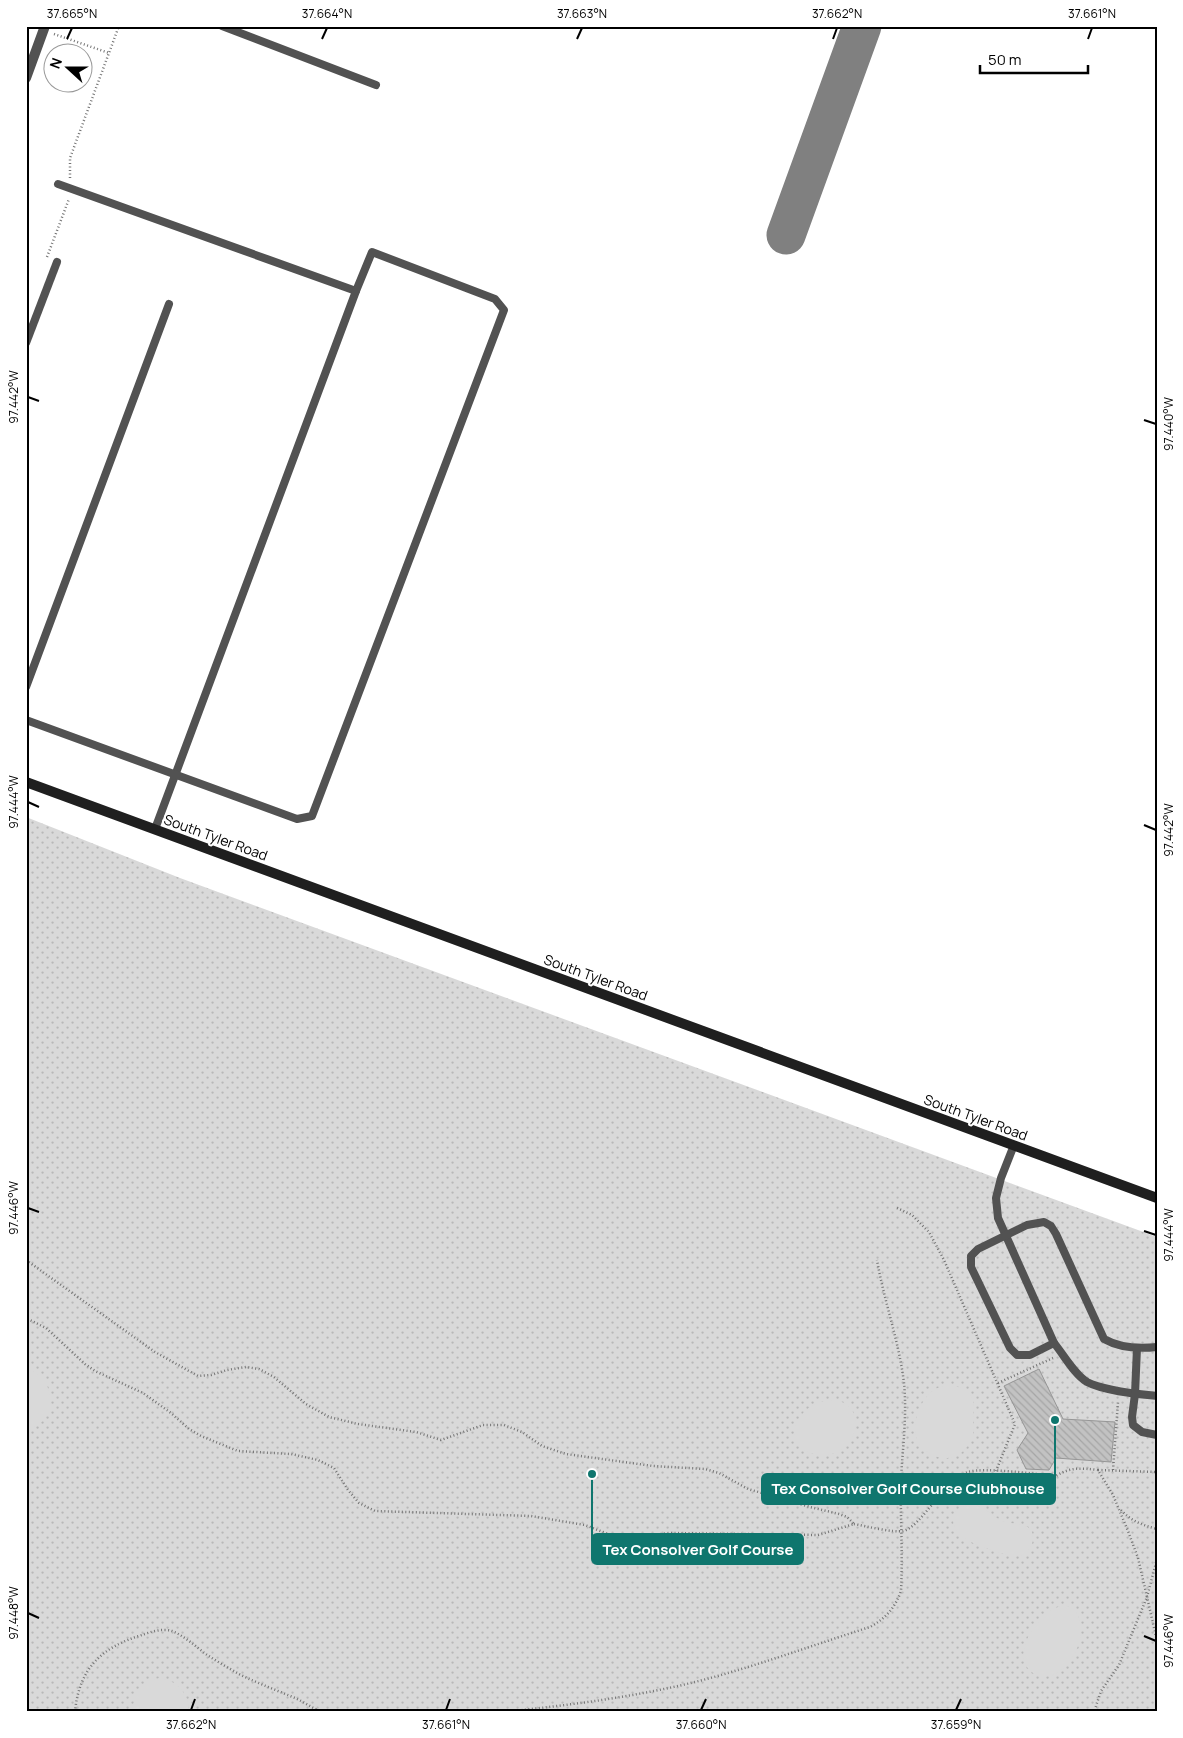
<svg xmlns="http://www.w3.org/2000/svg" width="1183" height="1738" font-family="Manrope,sans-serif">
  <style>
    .green { fill: url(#green-dots) }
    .pitch { fill: #d9d9d9 }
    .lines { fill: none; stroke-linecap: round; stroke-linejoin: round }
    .taxiway { stroke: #808080; stroke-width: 39 }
    .building { fill: url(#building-back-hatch); stroke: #969696 }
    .path { stroke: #747474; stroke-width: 2.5; stroke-dasharray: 1 2.5; stroke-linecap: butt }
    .lane { stroke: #525252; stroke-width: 8 }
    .street { stroke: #525252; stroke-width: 10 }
    .secondary { stroke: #1f1f1f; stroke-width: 10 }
    .ticks { fill: none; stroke: #000; stroke-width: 2 }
    .labels { text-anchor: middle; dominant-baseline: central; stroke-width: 4; stroke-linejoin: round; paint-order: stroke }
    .street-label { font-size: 14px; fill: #000; stroke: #fff }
    .leader { fill: none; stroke: #0f766e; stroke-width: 2 }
    .callout-dot { fill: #0f766e; stroke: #fff; stroke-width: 2 }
    .callout { fill: #0f766e; stroke: #0f766e; stroke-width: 2 }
    .callout-label { font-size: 15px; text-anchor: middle; font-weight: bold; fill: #fff }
    .neatline { fill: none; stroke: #000; stroke-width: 2 }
    .ticks-label { font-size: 12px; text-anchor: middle; fill: #000 }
  </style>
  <defs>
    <pattern id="green-dots" width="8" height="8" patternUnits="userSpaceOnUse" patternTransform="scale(1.25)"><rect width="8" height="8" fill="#d9d9d9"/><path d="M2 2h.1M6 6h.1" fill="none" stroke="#b8b8b8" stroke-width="1.8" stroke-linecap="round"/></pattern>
    <pattern id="building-back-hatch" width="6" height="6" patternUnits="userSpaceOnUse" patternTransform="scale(1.25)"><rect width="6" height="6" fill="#c2c2c2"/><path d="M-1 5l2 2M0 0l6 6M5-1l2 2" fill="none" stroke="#a5a5a5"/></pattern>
  </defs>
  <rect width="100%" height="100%" fill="#fff"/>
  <polygon class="green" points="26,817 180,878 1157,1237 1157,1712 26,1712"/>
  <g class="pitch">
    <path d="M26,1368C56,1377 61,1421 26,1430Z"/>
    <path d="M948,1385C957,1386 966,1388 971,1396C976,1403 973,1412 973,1419C973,1424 974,1429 973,1434C969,1451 953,1463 935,1456C928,1454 922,1448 918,1442C911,1428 918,1406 928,1395C933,1389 941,1386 948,1385Z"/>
    <path d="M830,1400C869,1400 861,1454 824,1455C779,1455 789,1405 830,1400Z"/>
    <path d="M972,1504C985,1506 993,1518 1005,1522C1012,1524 1025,1523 1030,1529C1037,1537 1031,1551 1022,1555C1016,1557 1010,1556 1004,1554C989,1549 947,1539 954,1516C956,1508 964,1505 972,1504Z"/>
    <path d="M1065,1605C1102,1617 1068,1691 1035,1674C1005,1658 1040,1608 1065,1605Z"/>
    <path d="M160,1678C178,1681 189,1694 189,1712H132C134,1694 142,1681 160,1678Z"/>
  </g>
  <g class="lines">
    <polyline class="taxiway" points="786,235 862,26"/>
  </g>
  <polygon class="building" points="1039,1369 1063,1419 1115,1422 1111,1462 1056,1458 1049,1470 1026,1469 1017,1450 1028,1433 1004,1386"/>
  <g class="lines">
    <g class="path">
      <polyline points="54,34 109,53"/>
      <polyline points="70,178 70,158 119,26"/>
      <polyline points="47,257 69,199"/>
      <polyline points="897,1208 912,1215 929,1232 944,1260 1015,1424 996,1471"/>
      <polyline points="26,1260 155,1352 198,1376 211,1375 227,1370 246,1367 259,1369 274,1377 306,1404 329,1417 358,1424 416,1432 441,1440 483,1425 504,1425 522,1432 542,1446 566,1454 653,1466 705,1469 719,1473 748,1489 810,1507 839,1514 847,1517 854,1524 818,1535 669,1533 621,1539 585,1525 531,1516 375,1511 359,1503 348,1490 334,1468 318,1460 291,1454 238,1451 201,1436 189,1429 171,1413 143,1393 95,1371 85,1364 46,1328 30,1320 26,1320"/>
      <polyline points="998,1383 1053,1358"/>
      <polyline points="1098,1470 1157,1472"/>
      <polyline points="1113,1470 1118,1402"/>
      <path d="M1121,1510C1131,1521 1142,1525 1157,1529"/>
      <path d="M854,1524C865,1526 894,1533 903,1531C922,1527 943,1480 968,1472C985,1467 1035,1474 1056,1476C1070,1467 1081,1468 1098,1470L1113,1495L1128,1531L1138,1558L1147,1597L1119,1665L1101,1691L1094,1712"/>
      <polyline points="1157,1559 1147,1597 1157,1641"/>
      <path d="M75,1712C79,1668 102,1647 142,1635C150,1632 163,1628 172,1631C184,1636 193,1644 203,1652C214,1660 227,1667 239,1674C257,1683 276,1690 295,1698C304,1702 312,1708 322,1712"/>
      <path d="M504,1712C570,1705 635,1697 699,1681C757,1666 813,1645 870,1627C885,1619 895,1608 901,1591C903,1553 900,1515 901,1477C903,1446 907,1414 904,1383C899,1341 884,1301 877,1260"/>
    </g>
    <g class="lane">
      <polyline points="222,26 376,85"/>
      <polyline points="58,184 356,291 155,829"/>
      <polyline points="26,343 57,262"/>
      <polyline points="26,687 169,304"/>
      <polyline points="26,720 297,819 312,816 504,310 495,299 372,252 356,291"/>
      <polyline points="1014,1145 1001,1178 996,1198 998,1218 1054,1343"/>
      <path d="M1157,1347C1139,1349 1120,1348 1104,1339L1056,1234L1051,1226L1044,1222L1027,1225L978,1249L971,1256V1267L1010,1348L1017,1355H1030L1054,1343C1064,1355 1074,1374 1087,1382C1104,1391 1138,1394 1157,1396"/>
      <polyline points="1137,1348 1135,1394 1132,1417 1133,1425 1142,1432 1157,1435"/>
    </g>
    <polyline class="street" points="26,78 45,26"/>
    <polyline class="secondary" points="26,782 1157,1198"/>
  </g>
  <path class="ticks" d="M67,39L72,28M322,39L327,28M577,39L582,28M833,39L837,28M1088,39L1092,28M28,397L39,401M1144,420L1156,424M28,802L39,807M1144,825L1156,830M28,1208L39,1212M1144,1231L1156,1235M28,1613L39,1618M1144,1636L1156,1641M191,1710L195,1699M446,1710L450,1699M701,1710L706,1699M956,1710L961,1699"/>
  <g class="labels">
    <g class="street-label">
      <text transform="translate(216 837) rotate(20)">South Tyler Road</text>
      <text transform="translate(596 977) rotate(20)">South Tyler Road</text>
      <text transform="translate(976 1117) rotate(20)">South Tyler Road</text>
    </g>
  </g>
  <path class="leader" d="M1055 1420L1055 1489M592 1474L592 1549"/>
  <g class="callout-dot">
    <circle cx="1055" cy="1420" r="5"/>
    <circle cx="592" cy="1474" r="5"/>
  </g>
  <g class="callout">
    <rect x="762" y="1474" width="293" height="30" rx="5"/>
    <rect x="592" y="1534" width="211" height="30" rx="5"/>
  </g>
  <g class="callout-label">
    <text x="908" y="1494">Tex Consolver Golf Course Clubhouse</text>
    <text x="698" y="1555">Tex Consolver Golf Course</text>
  </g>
  <rect width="1183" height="1738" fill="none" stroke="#ffffff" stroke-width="55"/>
  <g transform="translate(68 68) rotate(291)"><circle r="24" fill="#ffffff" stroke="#999999"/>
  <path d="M0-4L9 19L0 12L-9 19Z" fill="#000000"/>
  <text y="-8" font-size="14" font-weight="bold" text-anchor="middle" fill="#000000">N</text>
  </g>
  <path d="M980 65v8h108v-8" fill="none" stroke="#000000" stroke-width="2.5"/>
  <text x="988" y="65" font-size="15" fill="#000000" stroke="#ffffff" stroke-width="4" paint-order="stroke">50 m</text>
  <rect x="28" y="28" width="1128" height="1682" class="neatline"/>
  <g class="ticks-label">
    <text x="72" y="18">37.665°N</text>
    <text x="327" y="18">37.664°N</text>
    <text x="582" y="18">37.663°N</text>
    <text x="837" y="18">37.662°N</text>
    <text x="1092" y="18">37.661°N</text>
    <text transform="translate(14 397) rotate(-90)" y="4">97.442°W</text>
    <text transform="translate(1169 424) rotate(-90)" y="4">97.440°W</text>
    <text transform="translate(14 802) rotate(-90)" y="4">97.444°W</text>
    <text transform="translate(1169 830) rotate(-90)" y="4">97.442°W</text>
    <text transform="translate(14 1208) rotate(-90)" y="4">97.446°W</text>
    <text transform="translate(1169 1235) rotate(-90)" y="4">97.444°W</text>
    <text transform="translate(14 1613) rotate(-90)" y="4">97.448°W</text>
    <text transform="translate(1169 1641) rotate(-90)" y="4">97.446°W</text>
    <text x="191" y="1729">37.662°N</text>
    <text x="446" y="1729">37.661°N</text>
    <text x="701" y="1729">37.660°N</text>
    <text x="956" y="1729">37.659°N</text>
  </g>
</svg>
